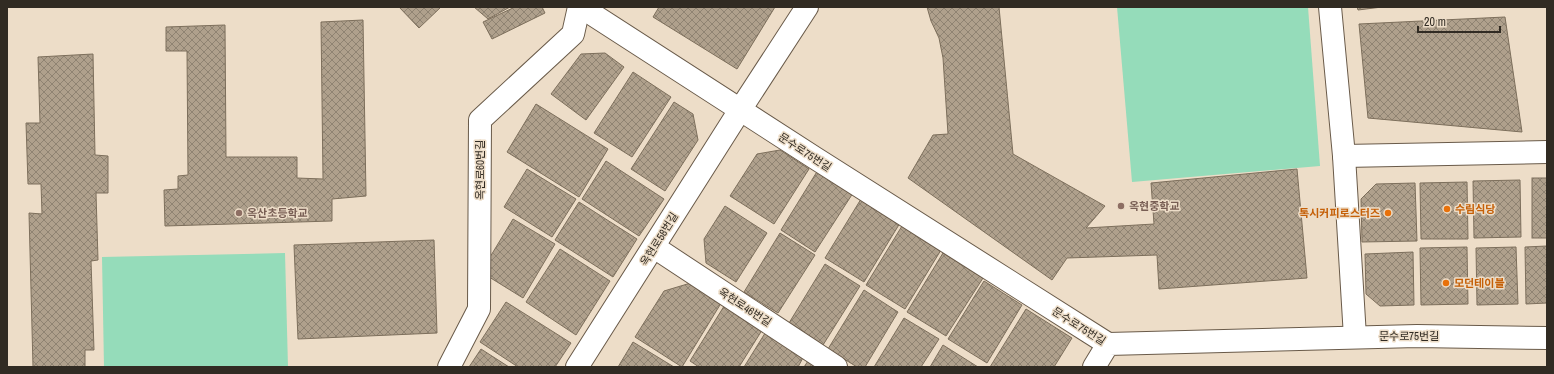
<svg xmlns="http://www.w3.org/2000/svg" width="1554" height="374" font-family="'Archivo Narrow','Noto Sans KR',sans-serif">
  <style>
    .pitch { fill: #95dcba }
    .building { fill: url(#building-cross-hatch); stroke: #7d6f5c }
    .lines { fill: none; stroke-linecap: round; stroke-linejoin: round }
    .minor-casing { stroke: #695a49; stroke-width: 24 }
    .major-casing { stroke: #695a49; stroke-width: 24 }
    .minor { stroke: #fff; stroke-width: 22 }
    .major { stroke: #fff; stroke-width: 22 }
    .education-dot { fill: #8d6e63; stroke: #edddc8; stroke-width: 1.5 }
    .food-dot { fill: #e8710a; stroke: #edddc8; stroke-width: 1.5 }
    .labels { text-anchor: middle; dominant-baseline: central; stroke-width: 3; stroke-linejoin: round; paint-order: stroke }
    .street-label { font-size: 11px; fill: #312b23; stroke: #edddc8 }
    .education-label { font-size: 11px; font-weight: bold; fill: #785e54; stroke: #edddc8; text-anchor: start }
    .food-label { font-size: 11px; font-weight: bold; fill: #c56008; stroke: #edddc8; text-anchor: start }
  </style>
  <defs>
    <pattern id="building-cross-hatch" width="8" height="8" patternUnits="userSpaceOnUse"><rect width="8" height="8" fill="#afa08c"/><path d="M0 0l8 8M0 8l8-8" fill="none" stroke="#8f8372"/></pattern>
  </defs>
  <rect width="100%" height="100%" fill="#edddc8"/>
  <g class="pitch">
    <polygon points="1117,7 1308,7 1320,166 1132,182"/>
    <polygon points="285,253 288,367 104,367 102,257"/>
  </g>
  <g class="building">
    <polygon points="399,7 441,7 419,28"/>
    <polygon points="474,7 510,7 488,19"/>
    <polygon points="515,7 542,7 545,13 492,39 483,22"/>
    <polygon points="659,7 775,7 737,69 653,17"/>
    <polygon points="927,7 999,7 1013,154 1105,206 1086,228 1154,224 1151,183 1297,169 1307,278 1159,289 1157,255 1067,258 1052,280 908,178 933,135 948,134 943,58 939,38 931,21"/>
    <polygon points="1357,7 1382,7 1358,10"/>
    <polygon points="1505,17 1522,132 1368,118 1359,24"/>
    <polygon points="363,20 366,196 332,199 332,221 165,226 164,190 178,189 178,176 188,175 187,51 166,51 166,27 225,25 226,157 297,157 297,178 323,179 321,22"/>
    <polygon points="605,53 624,67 586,120 551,94 581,54"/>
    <polygon points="93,54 95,155 108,156 108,193 96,193 98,260 91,261 94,350 85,350 85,367 33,367 29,213 42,214 41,184 28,184 26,123 40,123 38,57"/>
    <polygon points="633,72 671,97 632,157 594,133"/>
    <polygon points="674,102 693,114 698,140 665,191 631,169"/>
    <polygon points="536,104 608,149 579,197 507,152"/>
    <polygon points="780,150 809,169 774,224 730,196 757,154"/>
    <polygon points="606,161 664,199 639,236 582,199"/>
    <polygon points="527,169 576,199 552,237 504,207"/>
    <polygon points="818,170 853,193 815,252 781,230"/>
    <rect x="1532" y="178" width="15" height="60"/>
    <polygon points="1520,180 1521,237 1474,238 1473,181"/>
    <polygon points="1467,182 1468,239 1421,239 1420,183"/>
    <polygon points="1415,183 1417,241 1362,242 1361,199 1376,184"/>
    <polygon points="861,199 900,223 864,282 825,258"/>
    <polygon points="579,202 637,239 613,277 555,240"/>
    <polygon points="725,206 767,233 736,282 706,263 704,239"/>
    <polygon points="513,219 555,244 523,298 481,272"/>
    <polygon points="902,226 941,250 905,309 866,285"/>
    <polygon points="780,233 815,255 778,313 744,292"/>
    <polygon points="434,240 437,333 298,339 294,245"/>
    <polygon points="1547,246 1547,303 1526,304 1525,247"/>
    <polygon points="1467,247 1468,304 1421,305 1420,248"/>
    <polygon points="1516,247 1518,304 1477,305 1476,248"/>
    <polygon points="560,249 610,281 576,335 526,302"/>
    <polygon points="1413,252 1414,305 1380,306 1366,294 1365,254"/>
    <polygon points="943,253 983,278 946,336 907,312"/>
    <polygon points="825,264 860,286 823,345 789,323"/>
    <polygon points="984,281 1022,305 987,363 948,339"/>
    <polygon points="694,282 723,300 682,367 635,337 664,291"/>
    <polygon points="864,290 898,312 865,367 857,367 828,349"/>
    <polygon points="506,302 571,343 555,367 518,367 480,342"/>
    <polygon points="726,303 764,327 739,367 699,367 690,361"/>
    <polygon points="1026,309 1072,338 1054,367 990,367"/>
    <polygon points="904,318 939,339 921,367 874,367"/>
    <polygon points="767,330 805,354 798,367 744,367"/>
    <polygon points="633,342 674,367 618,367"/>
    <polygon points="943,345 978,367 930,367"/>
    <polygon points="481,349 509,367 469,367"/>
    <polygon points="810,358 824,367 804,367"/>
  </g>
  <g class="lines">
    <g class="minor-casing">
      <g id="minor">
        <polyline points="581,7 815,158 1108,344"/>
        <polyline points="1330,7 1344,156 1355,337"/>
        <polyline points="1344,156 1547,152"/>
        <polyline points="654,247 836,367"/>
        <polyline points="449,367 479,309 480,120 573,34 579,7"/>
      </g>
    </g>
    <g class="major-casing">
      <g id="major">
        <polyline points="577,367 740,110 807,7"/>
        <polyline points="1094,367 1108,344 1417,336 1547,338"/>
      </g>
    </g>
    <use href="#minor" class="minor"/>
    <use href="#major" class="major"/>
  </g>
  <g class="education-dot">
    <circle cx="1121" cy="206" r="4"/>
    <circle cx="239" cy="213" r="4"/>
  </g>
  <g class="food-dot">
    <circle cx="1447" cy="209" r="4"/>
    <circle cx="1388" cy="213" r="4"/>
    <circle cx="1446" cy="283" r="4"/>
  </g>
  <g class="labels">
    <g class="street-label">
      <text transform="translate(805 152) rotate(33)">문수로75번길</text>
      <text transform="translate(480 170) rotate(-90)">옥현로60번길</text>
      <text transform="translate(659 239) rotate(-58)">옥현로58번길</text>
      <text transform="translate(745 307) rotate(33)">옥현로46번길</text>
      <text transform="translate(1079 326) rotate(32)">문수로75번길</text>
      <text x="1409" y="336">문수로75번길</text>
    </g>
    <g class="education-label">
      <text x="1129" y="206">옥현중학교</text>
      <text x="247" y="213">옥산초등학교</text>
    </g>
    <g class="food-label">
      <text x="1455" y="209">수림식당</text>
      <text x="1380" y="213" text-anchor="end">톡시커피로스터즈</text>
      <text x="1454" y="283">모던테이블</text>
    </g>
  </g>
  <rect width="1554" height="374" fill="none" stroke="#312b23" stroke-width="16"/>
  <path d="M1418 26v6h82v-6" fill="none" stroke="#312b23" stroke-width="2"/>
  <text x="1424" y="26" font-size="12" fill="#312b23" stroke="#edddc8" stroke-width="3" paint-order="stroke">20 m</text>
</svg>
